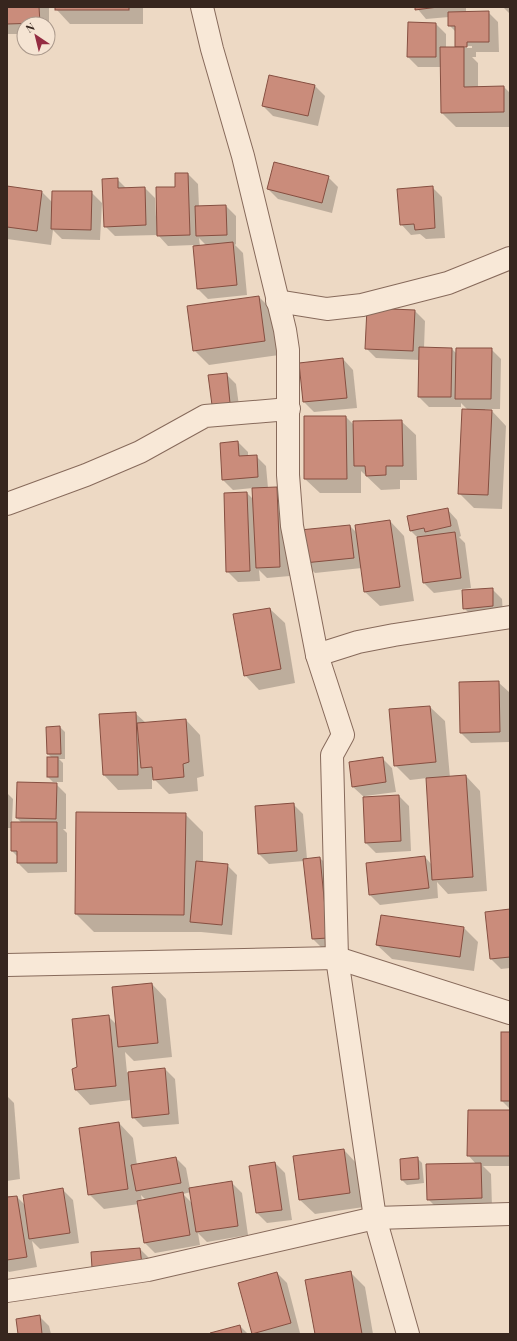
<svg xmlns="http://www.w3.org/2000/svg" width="517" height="1341" font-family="'Playfair Display',serif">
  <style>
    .shadow { fill: #0003; fill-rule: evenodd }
    .building { fill: #ca8c7b; stroke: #864f41 }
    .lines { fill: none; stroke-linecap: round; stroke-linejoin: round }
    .minor-casing { stroke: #876a5b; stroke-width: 24 }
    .minor { stroke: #f8e8d7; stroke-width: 22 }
  </style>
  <rect width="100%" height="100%" fill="#edd9c4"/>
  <g class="shadow">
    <polygon points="7,7 49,7 49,33 48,24 24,24 24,34 7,34"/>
    <polygon points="56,7 143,7 143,24 70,24 56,9"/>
    <path d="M416,7H466V12H488L498,22L499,52H476V57H472L478,63V88L504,87L510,93V127H456L442,113V67H418L408,57L409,23L436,24L446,34V48H456V32L449,25V17L426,19ZM464,46H472V48H464Z"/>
    <polygon points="503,7 510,7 510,14"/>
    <polygon points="315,86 325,96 318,126 273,116 263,106"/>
    <path d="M176,174H188L198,184L199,207L226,206L236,216V244L235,245L243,253L247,295L208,299L198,289L194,245L168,246L158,235L115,236L105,226L117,179L127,189L145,188L155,198L156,217L157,216L176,188ZM199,238L206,245L200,246Z"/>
    <polygon points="328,177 338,187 332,213 278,199 268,189"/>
    <polygon points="7,187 42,192 53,203 91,192 102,203 100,240 62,239 53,230 51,245 7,239"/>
    <polygon points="432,187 442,197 445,238 426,239 420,234 411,235 401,224"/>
    <polygon points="259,297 273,311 279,355 209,365 194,350"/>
    <polygon points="415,311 425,321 424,348 452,349 457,354 491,349 501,359 500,409 485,409 485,411 492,411 506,426 502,509 474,508 459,493 468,410 461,403 461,407 429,407 419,397 420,360 376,358 366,348"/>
    <polygon points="343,359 353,370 357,408 314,412 304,402 300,364"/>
    <polygon points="226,374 236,384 240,413 223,415"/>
    <polygon points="346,417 354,425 401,421 416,435 417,480 400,480 400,489 381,490 361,471 361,493 320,493 305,479"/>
    <polygon points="238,442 248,452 248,456 256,456 266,466 268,488 276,488 286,498 290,576 267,578 259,570 260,581 238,582 227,571 247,493 254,500 253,488 233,490 223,480"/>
    <polygon points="447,509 457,520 461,536 459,537 465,543 471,588 434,593 424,583 418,538 411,531 408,517"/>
    <polygon points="390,521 404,536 414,601 380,606 365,592 362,568 315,573 305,563 350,526 357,533"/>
    <polygon points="492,589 502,599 503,616 474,618 464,608"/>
    <polygon points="270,609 285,623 295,683 259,690 245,675"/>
    <polygon points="498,682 509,692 509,742 471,743 461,733"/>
    <polygon points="430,707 445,721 450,778 466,776 480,791 487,891 448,894 437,882 438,898 380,905 370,895 425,857 432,865 427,778 410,780 395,765"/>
    <polygon points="135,713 146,723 186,720 200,735 204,776 197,778 198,791 169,794 152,777 152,789 118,790 104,775 100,715"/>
    <polygon points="60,727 65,732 65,759 59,759 63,763 63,782 53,782 48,777 52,758 48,754 47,728"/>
    <polygon points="382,758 392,768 396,792 365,796 365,798 399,796 409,806 411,851 376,853 366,843 364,797 353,787"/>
    <polygon points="56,784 66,794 66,829 63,829 67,833 67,872 28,873 18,863 18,857 12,851 12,828 7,828 7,793 13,799 12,823 22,823 17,818"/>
    <polygon points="293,804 303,814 307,859 320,858 330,868 338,947 323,949 313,939 304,861 269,864 259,854"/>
    <polygon points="185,814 203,832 203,863 227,865 237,875 232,935 201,932 94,932 76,914"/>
    <polygon points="510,910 510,968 501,969 491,959"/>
    <polygon points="464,928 478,942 474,971 392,959 377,945"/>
    <polygon points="152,984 166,999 172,1057 134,1061 125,1052 127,1073 165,1069 175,1079 179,1124 143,1127 133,1117 131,1100 90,1105 76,1090 73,1069 78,1068 108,1016 117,1025"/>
    <polygon points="510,1033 510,1109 502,1101"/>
    <polygon points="7,1096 14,1103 20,1179 7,1181"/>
    <polygon points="510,1111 510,1166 483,1166 491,1174 492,1207 438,1209 428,1199 476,1164 468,1155"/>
    <path d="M119,1123L133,1138L137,1165L176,1158L186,1168L190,1189L232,1183L242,1193L248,1235L207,1242L198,1233L200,1245L155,1253L145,1243L139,1204L104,1209L89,1194ZM191,1192L192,1203L183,1194ZM141,1195L146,1200L142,1201Z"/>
    <polygon points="344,1150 358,1165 364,1207 315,1214 300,1200"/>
    <polygon points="417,1158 422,1163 424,1183 407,1185 402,1180"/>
    <polygon points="275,1163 285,1173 292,1220 267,1223 257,1213 250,1166"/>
    <polygon points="63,1190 73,1200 79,1243 40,1249 32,1241 37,1267 9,1272 7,1270 7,1198 17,1197 25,1205"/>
    <polygon points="140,1249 150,1259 151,1274 92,1253"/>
    <polygon points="350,1272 365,1287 373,1334 316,1334"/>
    <polygon points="277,1273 287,1283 300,1333 253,1334"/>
    <polygon points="39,1316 49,1326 51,1334 19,1334"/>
    <polygon points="240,1326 248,1334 212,1334"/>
  </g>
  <g class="building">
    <polygon points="7,7 39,7 40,23 7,24"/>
    <rect x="55" y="7" width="74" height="3"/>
    <polygon points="415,7 438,7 415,10"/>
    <polygon points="489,11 489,42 467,42 467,47 455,47 455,26 448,26 448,12"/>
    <polygon points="408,22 436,23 436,57 407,57"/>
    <polygon points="440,47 464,47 464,87 504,86 504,112 441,113"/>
    <polygon points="269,75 315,85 308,116 262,106"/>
    <polygon points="274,162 329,176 322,203 267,189"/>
    <polygon points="175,173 188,173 190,235 157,236 156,187 175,187"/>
    <polygon points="118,178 118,188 145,187 146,225 104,227 102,179"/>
    <polygon points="7,186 42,191 37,231 7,227"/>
    <polygon points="433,186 435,228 415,230 414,224 400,225 397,189"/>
    <polygon points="52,191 92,191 91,230 51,229"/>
    <polygon points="226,205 227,235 196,236 195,206"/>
    <polygon points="233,242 237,285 197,289 193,246"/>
    <polygon points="259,296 265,341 193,351 187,306"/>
    <polygon points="367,308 415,310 413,351 365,349"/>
    <polygon points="419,347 452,348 451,397 418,397"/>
    <polygon points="456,348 492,348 491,399 455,399"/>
    <polygon points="343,358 347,398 303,402 299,363"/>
    <polygon points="227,373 230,403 212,405 208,375"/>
    <polygon points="462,409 492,410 488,495 458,494"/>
    <polygon points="304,416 346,416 347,479 304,479"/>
    <polygon points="402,420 403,466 386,466 386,475 366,476 365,466 354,466 353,421"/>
    <polygon points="238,441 239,456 257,455 258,477 222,480 220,443"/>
    <polygon points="277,487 280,567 256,568 252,488"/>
    <polygon points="247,492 250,571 226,572 224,493"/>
    <polygon points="448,508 451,526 425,532 424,528 410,531 407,516"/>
    <polygon points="390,520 400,587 364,592 355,525"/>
    <polygon points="350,525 354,558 304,563 300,530"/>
    <polygon points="455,532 461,578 423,583 417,537"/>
    <polygon points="493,588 493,606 463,609 462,590"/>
    <polygon points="270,608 281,669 244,676 233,614"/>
    <polygon points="499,681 500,732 460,733 459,682"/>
    <polygon points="430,706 436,762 394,766 389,709"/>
    <polygon points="136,712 138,775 103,775 99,714"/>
    <polygon points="186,719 189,762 183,764 184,777 153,780 152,767 141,768 137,723"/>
    <polygon points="60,726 61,754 47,754 46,727"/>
    <rect x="47" y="757" width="11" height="20"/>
    <polygon points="383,757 386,782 352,787 349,762"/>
    <polygon points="466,775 473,877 432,880 426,778"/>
    <polygon points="17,782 57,783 56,819 16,818"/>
    <polygon points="399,795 401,841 365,843 363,797"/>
    <polygon points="294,803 297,851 258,854 255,806"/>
    <polygon points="76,812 186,813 184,915 75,914"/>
    <polygon points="11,822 57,822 57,863 17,863 17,851 11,851"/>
    <polygon points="425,856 429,888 369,895 366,863"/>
    <polygon points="320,857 328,938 312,939 303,859"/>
    <polygon points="196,861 228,864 222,925 190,922"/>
    <polygon points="510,909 510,957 490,959 485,912"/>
    <polygon points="381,915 464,927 460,957 376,945"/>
    <polygon points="152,983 158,1043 118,1047 112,987"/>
    <polygon points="109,1015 116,1086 75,1090 72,1069 77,1067 72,1019"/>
    <rect x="501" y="1032" width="9" height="69"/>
    <polygon points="165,1068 169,1114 132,1118 128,1072"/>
    <polygon points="468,1110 510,1110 510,1156 467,1156"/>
    <polygon points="119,1122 128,1189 88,1195 79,1128"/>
    <polygon points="344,1149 350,1193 299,1200 293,1156"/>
    <polygon points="176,1157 181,1183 136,1191 131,1165"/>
    <polygon points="418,1157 419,1179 401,1180 400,1159"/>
    <polygon points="275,1162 282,1210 256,1213 249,1166"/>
    <polygon points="481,1163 482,1198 427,1200 426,1164"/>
    <polygon points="232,1181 238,1226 196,1232 189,1188"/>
    <polygon points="63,1188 70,1233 29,1239 23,1195"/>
    <polygon points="183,1192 190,1235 144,1243 137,1201"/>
    <polygon points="17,1196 27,1257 7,1260 7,1197"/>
    <polygon points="140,1248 142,1265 92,1268 91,1252"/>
    <polygon points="351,1271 362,1334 315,1334 305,1280"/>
    <polygon points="277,1272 291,1323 252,1334 238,1283"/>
    <polygon points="40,1315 42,1334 18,1334 16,1319"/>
    <polygon points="240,1325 242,1334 211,1334 210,1333"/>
  </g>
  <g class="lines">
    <g class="minor-casing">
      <g id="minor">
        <polyline points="202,7 212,49 243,156 285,330 288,350 288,475 292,526 317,655 343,735 332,755 337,958 375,1218 408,1334"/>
        <polyline points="277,301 327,309 362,305 448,283 510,258"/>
        <polyline points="7,504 86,475 140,452 205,416 289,409"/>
        <polyline points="317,655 358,642 394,635 510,617"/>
        <polyline points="7,965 337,958 510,1013"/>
        <polyline points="7,1291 148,1270 375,1218 510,1214"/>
      </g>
    </g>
    <use href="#minor" class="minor"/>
  </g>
  <rect width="517" height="1341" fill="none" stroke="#37261e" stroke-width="16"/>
  <g transform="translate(36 36) rotate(325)"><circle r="19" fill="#f5e4d3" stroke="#a9988b"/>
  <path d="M0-3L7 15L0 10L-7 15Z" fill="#942c42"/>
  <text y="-6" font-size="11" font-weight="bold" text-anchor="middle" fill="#37261e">N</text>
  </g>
</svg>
